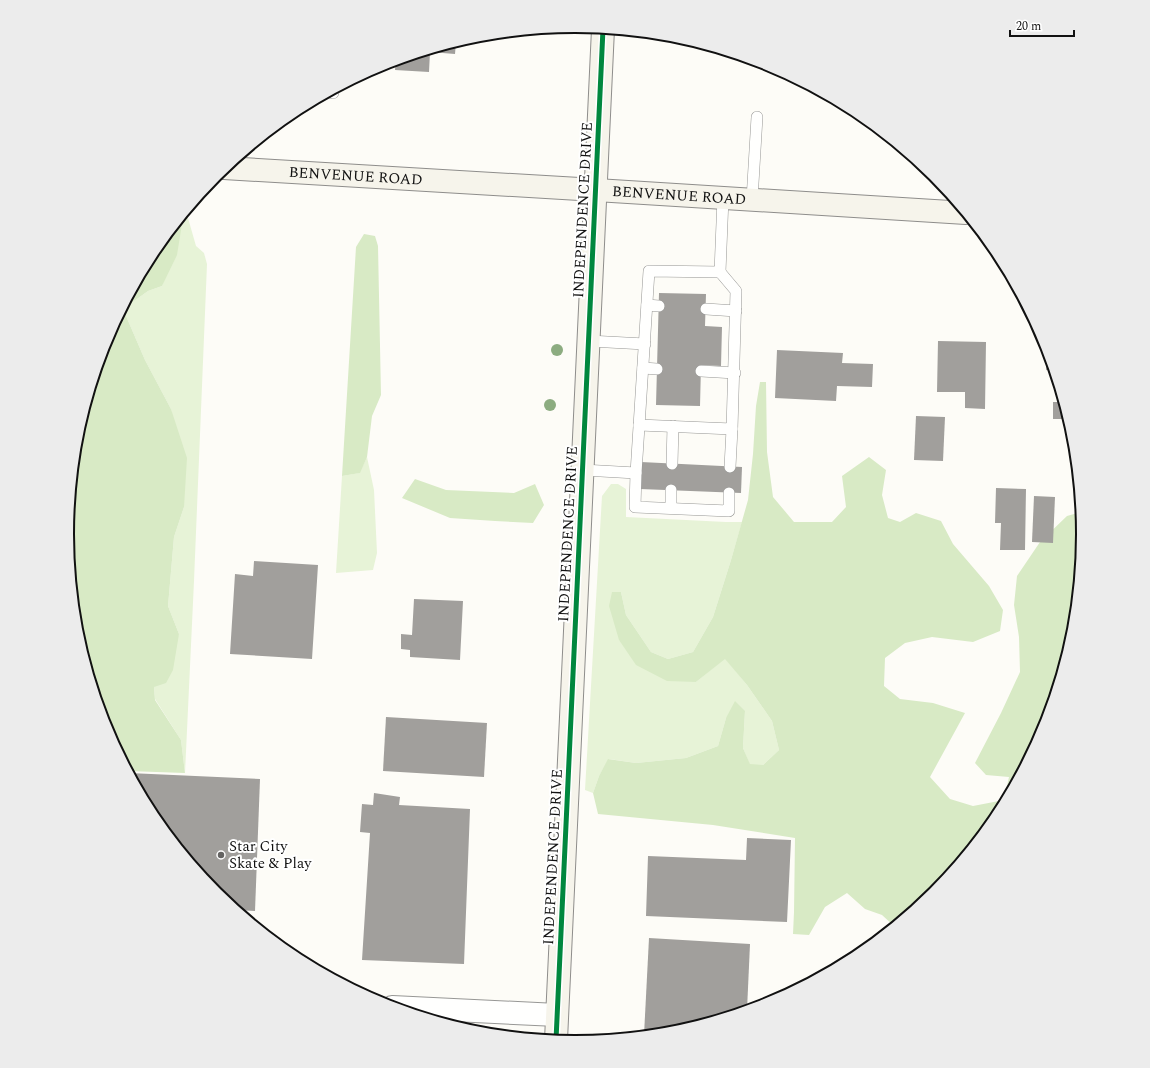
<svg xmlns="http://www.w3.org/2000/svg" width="1150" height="1068" font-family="Spectral,serif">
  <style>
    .green { fill: #e7f3d7 }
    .forest { fill: #d8eac5 }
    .building { fill: #a19f9c }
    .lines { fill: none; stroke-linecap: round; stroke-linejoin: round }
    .lane-casing { stroke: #979795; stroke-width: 12 }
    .street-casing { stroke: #979795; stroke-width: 24 }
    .secondary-casing { stroke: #8e8d8b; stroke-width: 24 }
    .lane { stroke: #fffffe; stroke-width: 11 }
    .street { stroke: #fffffe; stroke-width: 22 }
    .secondary { stroke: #f6f4eb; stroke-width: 22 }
    .cycleway-casing { stroke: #fff; stroke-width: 8 }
    .cycleway { stroke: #00873e; stroke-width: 5 }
    .tree { fill: #8cac80 }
    .poi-dot { fill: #646362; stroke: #fff; stroke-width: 1.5 }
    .labels { text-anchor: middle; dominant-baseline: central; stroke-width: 4; stroke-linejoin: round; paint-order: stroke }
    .street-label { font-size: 15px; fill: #111; stroke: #fff }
    .poi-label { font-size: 15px; fill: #111; stroke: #fff; text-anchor: start }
    .rim { fill: none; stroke: #111; stroke-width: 2 }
  </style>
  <rect width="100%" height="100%" fill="#fdfcf7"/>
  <g class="green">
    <polygon points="184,214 188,218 196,246 204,253 207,264 194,581 185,773 181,740 155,699 154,687 179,634 168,606 174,537 184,507 171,409 145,360 123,309 148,291 162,286 182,225 176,223"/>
    <polygon points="367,457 374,490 377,553 373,570 336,573 342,476 359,473"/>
    <polygon points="611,484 618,484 626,489 626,517 726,522 742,522 731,560 713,617 693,652 668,659 651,652 626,615 621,592 619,640 696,682 725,658 747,685 772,721 779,750 763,765 750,765 743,748 745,711 726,718 718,746 686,758 636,763 609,759 599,776 593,793 585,790 602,496"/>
  </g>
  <g class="forest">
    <polygon points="176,223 182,224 177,255 162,286 148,291 123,309 145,360 171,409 187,458 184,507 174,537 168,606 179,634 173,670 166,683 154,687 155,700 181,740 185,773 128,771 106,728 77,633 67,534 77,435 106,339 153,252"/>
    <polygon points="364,234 375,236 378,246 381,395 372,416 367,457 360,473 342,476 356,247"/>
    <polygon points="760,382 766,382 767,452 773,497 794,522 832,522 846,507 842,476 869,457 886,470 882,495 888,518 900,522 916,513 941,521 953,544 989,586 1003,610 1000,631 973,642 932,637 905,643 885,658 884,686 900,699 933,703 965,713 930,777 950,799 973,806 1004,800 1009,777 986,775 975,763 1001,713 1020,672 1019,637 1014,605 1017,576 1040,542 1067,516 1081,512 1083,534 1073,633 1044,729 1036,744 1033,745 1033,750 997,816 934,893 894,926 882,915 865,909 847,893 825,907 809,935 793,934 794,912 795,838 713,825 598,814 593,793 599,776 608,759 636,763 686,758 718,746 726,718 735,701 745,711 743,748 750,764 763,765 779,750 772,721 747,685 725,659 696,682 667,681 636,665 619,640 609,606 612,592 621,592 626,615 651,652 668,659 693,652 713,617 731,560 748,500 753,454 756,406"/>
    <polygon points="415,479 446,490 514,493 535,484 544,505 533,523 495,521 450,518 402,498"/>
  </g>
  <g class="building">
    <polygon points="456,42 455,54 430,52 429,72 395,70 396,60"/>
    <polygon points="659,293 706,294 705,326 722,327 721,366 701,365 700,406 656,405"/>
    <polygon points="938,341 986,342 985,409 965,408 965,392 937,392"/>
    <polygon points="1047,348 1053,368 1054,371 1046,370"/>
    <polygon points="777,350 843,353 842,363 873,364 872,387 837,386 836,401 775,398"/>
    <polygon points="1053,402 1063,402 1068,419 1053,419"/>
    <polygon points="916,416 945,417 943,461 914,460"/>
    <polygon points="641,462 742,467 741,493 640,489"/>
    <polygon points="996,488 1026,489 1025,550 1000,550 1001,523 995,523"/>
    <polygon points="1034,496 1055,497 1053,543 1032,542"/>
    <polygon points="254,561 318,565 312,659 230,654 235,574 253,576"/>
    <polygon points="414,599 463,601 460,660 410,657 410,650 401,649 401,634 412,635"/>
    <polygon points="386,717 487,723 484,777 383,771"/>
    <polygon points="129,773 260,779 255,911 236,910 216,893 152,816"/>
    <polygon points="374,793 400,797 399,805 470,809 464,964 362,960 370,833 360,832 362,804 373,805"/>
    <polygon points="747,838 791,840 787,922 646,916 648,856 746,860"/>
    <polygon points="649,938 750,944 747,1010 674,1032 644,1035"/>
  </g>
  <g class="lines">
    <g class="lane-casing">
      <g id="lane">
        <polyline points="330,92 333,93"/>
        <polyline points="752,200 757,117"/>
        <polyline points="647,305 659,306"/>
        <polyline points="706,309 736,311"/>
        <polyline points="589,341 645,344"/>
        <polyline points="643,368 657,369"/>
        <polyline points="701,371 735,373"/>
        <polyline points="639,425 732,429 736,291 720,272"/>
        <polyline points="672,464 673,426"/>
        <polyline points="730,467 732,429"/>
        <polyline points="583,470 636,473 649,271 720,272 723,198"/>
        <polyline points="636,473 635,507 729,511 729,493"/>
        <polyline points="671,508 671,490"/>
      </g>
    </g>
    <g class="street-casing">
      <polyline id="street" points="392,1007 557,1015"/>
    </g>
    <g class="secondary-casing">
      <g id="secondary">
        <path id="s1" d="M224,168L596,190L966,213"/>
        <polyline points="556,1040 603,29"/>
      </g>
    </g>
    <use href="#lane" class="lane"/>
    <use href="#street" class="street"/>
    <use href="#secondary" class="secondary"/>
    <g class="cycleway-casing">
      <polyline id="cycleway" points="556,1040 603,29"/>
    </g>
    <use href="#cycleway" class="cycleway"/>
  </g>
  <g class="tree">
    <circle cx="557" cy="350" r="6"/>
    <circle cx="550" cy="405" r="6"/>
  </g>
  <circle class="poi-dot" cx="221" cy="855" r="4"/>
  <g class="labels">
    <g class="street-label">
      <text stroke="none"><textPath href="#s1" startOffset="132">BENVENUE ROAD</textPath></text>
      <text stroke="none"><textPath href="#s1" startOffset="456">BENVENUE ROAD</textPath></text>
      <text transform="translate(583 210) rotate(-87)">INDEPENDENCE DRIVE</text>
      <text transform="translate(568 534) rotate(-87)">INDEPENDENCE DRIVE</text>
      <text transform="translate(553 857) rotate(-87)">INDEPENDENCE DRIVE</text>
    </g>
    <g class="poi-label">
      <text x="229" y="846">Star City<tspan x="229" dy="17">Skate &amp; Play</tspan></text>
    </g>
  </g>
  <path d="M0 0H1150V1068H0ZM74 534a501 501 0 1 1 1002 0a501 501 0 1 1-1002 0Z" fill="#ececec" fill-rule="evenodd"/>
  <path class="rim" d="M74 534a501 501 0 1 1 1002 0a501 501 0 1 1-1002 0Z"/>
  <path d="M1010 30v6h64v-6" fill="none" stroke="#111111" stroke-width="2"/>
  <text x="1016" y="30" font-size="12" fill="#111111" stroke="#ffffff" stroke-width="3" paint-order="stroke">20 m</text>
</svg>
